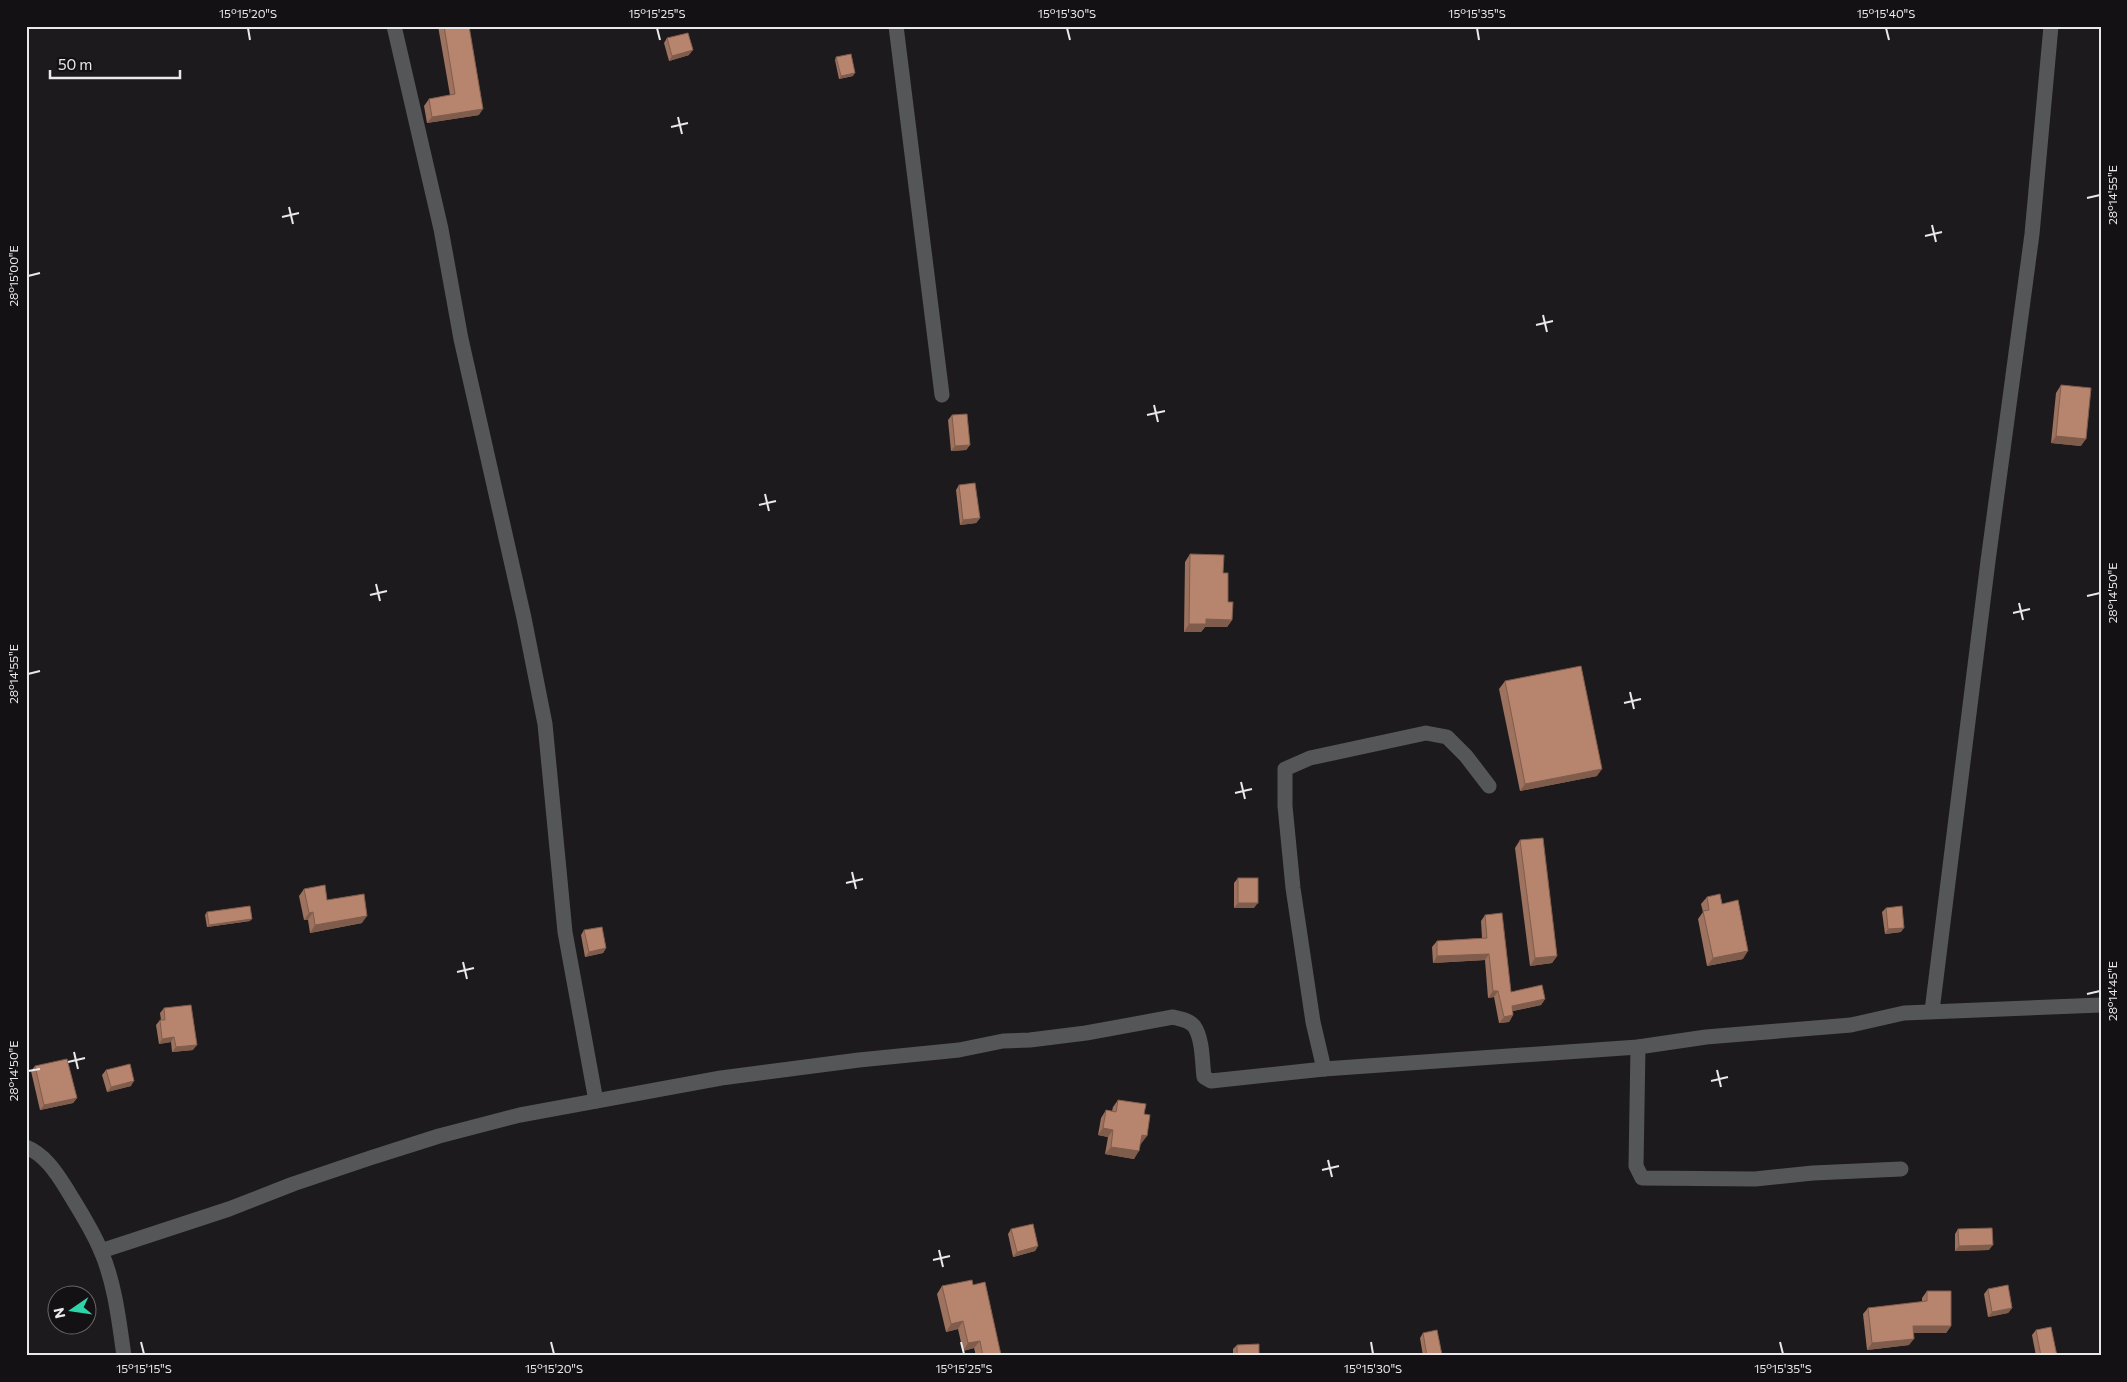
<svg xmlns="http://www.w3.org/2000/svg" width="2127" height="1382" font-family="Commissioner,sans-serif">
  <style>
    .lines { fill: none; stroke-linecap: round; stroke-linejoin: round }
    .street { stroke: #555657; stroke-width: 15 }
    .wall { fill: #9d725e }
    .shaded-wall { fill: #805c4c }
    .building { fill: #b7846d; stroke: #805c4c }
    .ticks { fill: none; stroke: #eae9ea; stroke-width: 2 }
    .neatline { fill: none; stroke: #eae9ea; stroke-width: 2 }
    .ticks-label { font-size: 12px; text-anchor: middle; fill: #eae9ea }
  </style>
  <rect width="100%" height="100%" fill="#1c1a1c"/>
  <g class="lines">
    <g class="street">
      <polyline points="394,26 441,229 461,339 524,618 545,724 565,932 596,1101"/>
      <polyline points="896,26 942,395"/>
      <polyline points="1932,1011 1988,561 2032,234 2051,26"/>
      <polyline points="1638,1047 1636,1166 1642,1178 1755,1179 1813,1173 1901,1169"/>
      <polyline points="1324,1069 1313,1022 1293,888 1285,806 1285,769 1310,758 1426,733 1447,737 1466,756 1489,786"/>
      <path d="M26,1147C44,1154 56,1172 66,1188C78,1208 92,1229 101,1251C115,1284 119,1321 124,1356"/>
      <path d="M101,1251L229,1209L293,1184L370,1158L439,1136L520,1115L721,1078L859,1060L959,1050L1003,1041L1030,1040L1086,1033L1173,1017C1180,1019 1189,1020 1194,1026C1203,1039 1202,1062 1204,1077L1211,1081L1324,1069L1638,1047L1706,1037L1851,1025L1904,1013L2101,1005"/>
    </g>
  </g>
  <g class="wall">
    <polygon points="438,26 469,26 479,115 427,123 424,106 429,99 450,95"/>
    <polygon points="667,38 689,55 669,61 664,43"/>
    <polygon points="836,57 853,76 839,79 835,60"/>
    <polygon points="2061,385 2081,446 2051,443 2056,393"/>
    <polygon points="952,415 970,445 966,450 951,451 948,420"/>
    <polygon points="959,485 980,518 976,523 960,525 956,490"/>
    <polygon points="1190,554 1223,573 1228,602 1232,620 1227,627 1205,627 1201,632 1184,632 1185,562"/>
    <polygon points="1505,681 1597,776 1520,791 1499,689"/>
    <polygon points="1520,840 1557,956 1552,963 1530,966 1515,848"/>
    <polygon points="1238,878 1254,908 1234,908 1234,883"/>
    <polygon points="304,889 327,900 362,923 310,933 308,920 304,920 299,896"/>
    <polygon points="1707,897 1722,904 1743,959 1707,966 1698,919 1703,912 1701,904"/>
    <polygon points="1886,908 1901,932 1885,934 1882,912"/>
    <polygon points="207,912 250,921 207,927 205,915"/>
    <polygon points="1485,915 1511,992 1545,999 1541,1005 1513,1011 1513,1015 1509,1022 1499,1023 1494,997 1488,998 1485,960 1433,963 1432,947 1437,941 1482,938 1481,921"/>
    <polygon points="584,930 606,948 603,953 585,957 581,935"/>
    <polygon points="164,1008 193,1050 172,1052 171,1042 159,1044 156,1025 160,1020 161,1020 160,1013"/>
    <polygon points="35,1066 77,1098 73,1103 40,1110 31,1071"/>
    <polygon points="106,1070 131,1086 107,1092 102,1075"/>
    <polygon points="1118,1100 1144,1114 1141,1144 1140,1143 1134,1159 1105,1154 1108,1137 1098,1135 1101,1118 1106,1110 1112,1111 1113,1107"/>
    <polygon points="1011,1229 1038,1246 1035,1251 1013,1257 1008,1234"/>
    <polygon points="1958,1229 1989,1250 1955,1251 1955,1234"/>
    <polygon points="973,1285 1001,1355 1001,1356 976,1356 974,1348 963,1351 958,1329 946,1332 937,1294 942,1286"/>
    <polygon points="1988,1289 2012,1308 2008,1313 1988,1317 1984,1294"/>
    <polygon points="1927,1291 1951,1326 1946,1333 1913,1333 1909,1345 1867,1350 1863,1314 1868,1308 1922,1302 1922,1298"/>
    <polygon points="2036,1330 2057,1356 2036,1356 2032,1335"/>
    <polygon points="1423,1333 1441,1356 1423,1356 1420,1338"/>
    <polygon points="1237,1345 1259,1356 1233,1356 1233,1349"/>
  </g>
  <g class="shaded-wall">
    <polygon points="693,50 689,55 669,61 672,56"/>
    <polygon points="855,73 853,76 839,79 841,76"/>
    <polygon points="483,109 479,115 427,123 432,117"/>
    <polygon points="2056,436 2086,439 2081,446 2051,443"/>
    <polygon points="970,445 966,450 951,451 955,446"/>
    <polygon points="980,518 976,523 960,525 963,520"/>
    <polygon points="1206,619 1232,620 1227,627 1205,627 1201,632 1184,632 1189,624"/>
    <polygon points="1602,769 1597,776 1520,791 1525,784"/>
    <polygon points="1238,903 1258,903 1254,908 1234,908"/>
    <polygon points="313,912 308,920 304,920 309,913"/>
    <polygon points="367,916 362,923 310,933 315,925"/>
    <polygon points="252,919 250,921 207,927 209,925"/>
    <polygon points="1904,928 1901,932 1885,934 1888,929"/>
    <polygon points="606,948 603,953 585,957 589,952"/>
    <polygon points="1748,951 1743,959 1707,966 1713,958"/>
    <polygon points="1489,954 1485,960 1433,963 1437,956"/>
    <polygon points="1557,956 1552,963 1530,966 1535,958"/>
    <polygon points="1493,991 1498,991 1494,997 1488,998"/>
    <polygon points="1545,999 1541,1005 1508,1012 1512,1006"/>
    <polygon points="1513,1015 1509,1022 1499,1023 1504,1017"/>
    <polygon points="174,1037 171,1042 159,1044 162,1039"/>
    <polygon points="197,1045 193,1050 172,1052 176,1047"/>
    <polygon points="134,1081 131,1086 107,1092 111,1087"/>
    <polygon points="77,1098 73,1103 40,1110 44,1105"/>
    <polygon points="1103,1128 1113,1130 1108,1137 1098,1135"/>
    <polygon points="1142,1135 1147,1136 1141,1144 1136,1143"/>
    <polygon points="1111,1147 1139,1151 1134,1159 1105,1154"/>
    <polygon points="1993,1245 1989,1250 1955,1251 1959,1246"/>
    <polygon points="1038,1246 1035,1251 1013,1257 1017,1252"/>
    <polygon points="2012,1308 2008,1313 1988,1317 1992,1312"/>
    <polygon points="963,1321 958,1329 946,1332 951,1324"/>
    <polygon points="1913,1326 1951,1326 1946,1333 1908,1333"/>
    <polygon points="1914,1339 1909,1345 1867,1350 1872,1343"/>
    <polygon points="980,1341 974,1348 963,1351 968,1343"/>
  </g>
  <g class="building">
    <polygon points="444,26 469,26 483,109 432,117 429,99 455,94"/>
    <polygon points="688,33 693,50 672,56 667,38"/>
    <polygon points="851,54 855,73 841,76 836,57"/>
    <polygon points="2061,385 2091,388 2086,439 2056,436"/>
    <polygon points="967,414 970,445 955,446 952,415"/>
    <polygon points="975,483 980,518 963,520 959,485"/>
    <polygon points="1190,554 1224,555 1223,573 1228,573 1228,602 1233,602 1232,620 1206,619 1206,624 1189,624"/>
    <polygon points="1581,666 1602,769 1525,784 1505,681"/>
    <polygon points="1543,838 1557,956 1535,958 1520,840"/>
    <rect x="1238" y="878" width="20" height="25"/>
    <polygon points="325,885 327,900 364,894 367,916 315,925 313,912 309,913 304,889"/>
    <polygon points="1720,894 1722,904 1738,900 1748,951 1713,958 1703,911 1709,910 1707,897"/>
    <polygon points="250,906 252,919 209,925 207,912"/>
    <polygon points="1902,906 1904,928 1888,929 1886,908"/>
    <polygon points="1502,913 1511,992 1542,985 1545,999 1512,1006 1513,1015 1504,1017 1498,991 1493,991 1489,954 1437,956 1437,941 1487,938 1485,915"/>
    <polygon points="602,927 606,948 589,952 584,930"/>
    <polygon points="191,1005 197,1045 176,1047 174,1037 162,1039 160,1020 165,1020 164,1008"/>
    <polygon points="67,1059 77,1098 44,1105 35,1066"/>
    <polygon points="130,1064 134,1081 111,1087 106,1070"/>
    <polygon points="1118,1100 1146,1104 1144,1114 1150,1115 1147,1136 1142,1135 1139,1151 1111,1147 1113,1130 1103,1128 1106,1110 1116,1112"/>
    <polygon points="1033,1224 1038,1246 1017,1252 1011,1229"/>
    <polygon points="1992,1228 1993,1245 1959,1246 1958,1229"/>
    <polygon points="972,1280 973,1285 985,1282 1001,1355 983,1356 980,1341 968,1343 963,1321 951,1324 942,1286"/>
    <polygon points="2008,1285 2012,1308 1992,1312 1988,1289"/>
    <polygon points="1927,1291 1951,1291 1951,1326 1913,1326 1914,1339 1872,1343 1868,1308 1927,1301"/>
    <polygon points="2051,1327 2057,1356 2041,1356 2036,1330"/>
    <polygon points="1437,1330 1442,1355 1427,1356 1423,1333"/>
    <polygon points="1259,1344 1259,1356 1237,1356 1237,1345"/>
  </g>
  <path class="ticks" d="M248,28L250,40M657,28L660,40M1067,28L1070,40M1477,28L1479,40M1886,28L1889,40M678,117L682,134M671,127L688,123M2087,198L2100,195M289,207L293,224M282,217L299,213M1932,225L1936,242M1925,236L1942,232M28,276L40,273M1543,315L1547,332M1536,325L1553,321M1154,405L1158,422M1147,415L1165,411M765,494L769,511M759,505L776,501M376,584L380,601M370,595L387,591M2087,596L2100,593M2019,603L2023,620M2013,613L2030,609M28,674L40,671M1630,692L1634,709M1624,703L1641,699M1241,782L1245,799M1235,793L1252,789M852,872L856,889M846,883L863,879M463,962L467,979M457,972L474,968M2087,994L2100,991M74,1052L78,1069M68,1062L85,1058M1717,1070L1721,1087M28,1071L40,1069M1711,1081L1728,1077M1328,1160L1332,1177M1322,1170L1339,1166M939,1250L943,1267M933,1260L950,1256M141,1342L144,1354M551,1342L554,1354M961,1342L964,1354M1371,1342L1373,1354M1780,1342L1783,1354"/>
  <rect width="2127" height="1382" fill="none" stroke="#131113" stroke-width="55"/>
  <g transform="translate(72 1310) rotate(257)"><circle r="24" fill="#131113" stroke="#696769"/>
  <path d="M0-4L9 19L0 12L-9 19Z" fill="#2fd4aa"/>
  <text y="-8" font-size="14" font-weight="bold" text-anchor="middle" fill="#eae9ea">N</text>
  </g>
  <path d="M50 70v8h130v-8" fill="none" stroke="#eae9ea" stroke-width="2.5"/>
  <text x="58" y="70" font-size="15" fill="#eae9ea" stroke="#131113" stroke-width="4" paint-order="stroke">50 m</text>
  <rect x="28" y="28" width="2072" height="1326" class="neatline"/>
  <g class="ticks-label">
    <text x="248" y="18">15°15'20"S</text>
    <text x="657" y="18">15°15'25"S</text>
    <text x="1067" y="18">15°15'30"S</text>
    <text x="1477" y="18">15°15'35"S</text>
    <text x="1886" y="18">15°15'40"S</text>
    <text transform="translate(2113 195) rotate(-90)" y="4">28°14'55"E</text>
    <text transform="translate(14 276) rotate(-90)" y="4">28°15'00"E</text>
    <text transform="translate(2113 593) rotate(-90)" y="4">28°14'50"E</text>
    <text transform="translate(14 674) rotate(-90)" y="4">28°14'55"E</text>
    <text transform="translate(2113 991) rotate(-90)" y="4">28°14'45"E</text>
    <text transform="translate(14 1071) rotate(-90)" y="4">28°14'50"E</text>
    <text x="144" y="1373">15°15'15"S</text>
    <text x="554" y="1373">15°15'20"S</text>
    <text x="964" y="1373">15°15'25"S</text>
    <text x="1373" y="1373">15°15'30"S</text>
    <text x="1783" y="1373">15°15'35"S</text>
  </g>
</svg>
